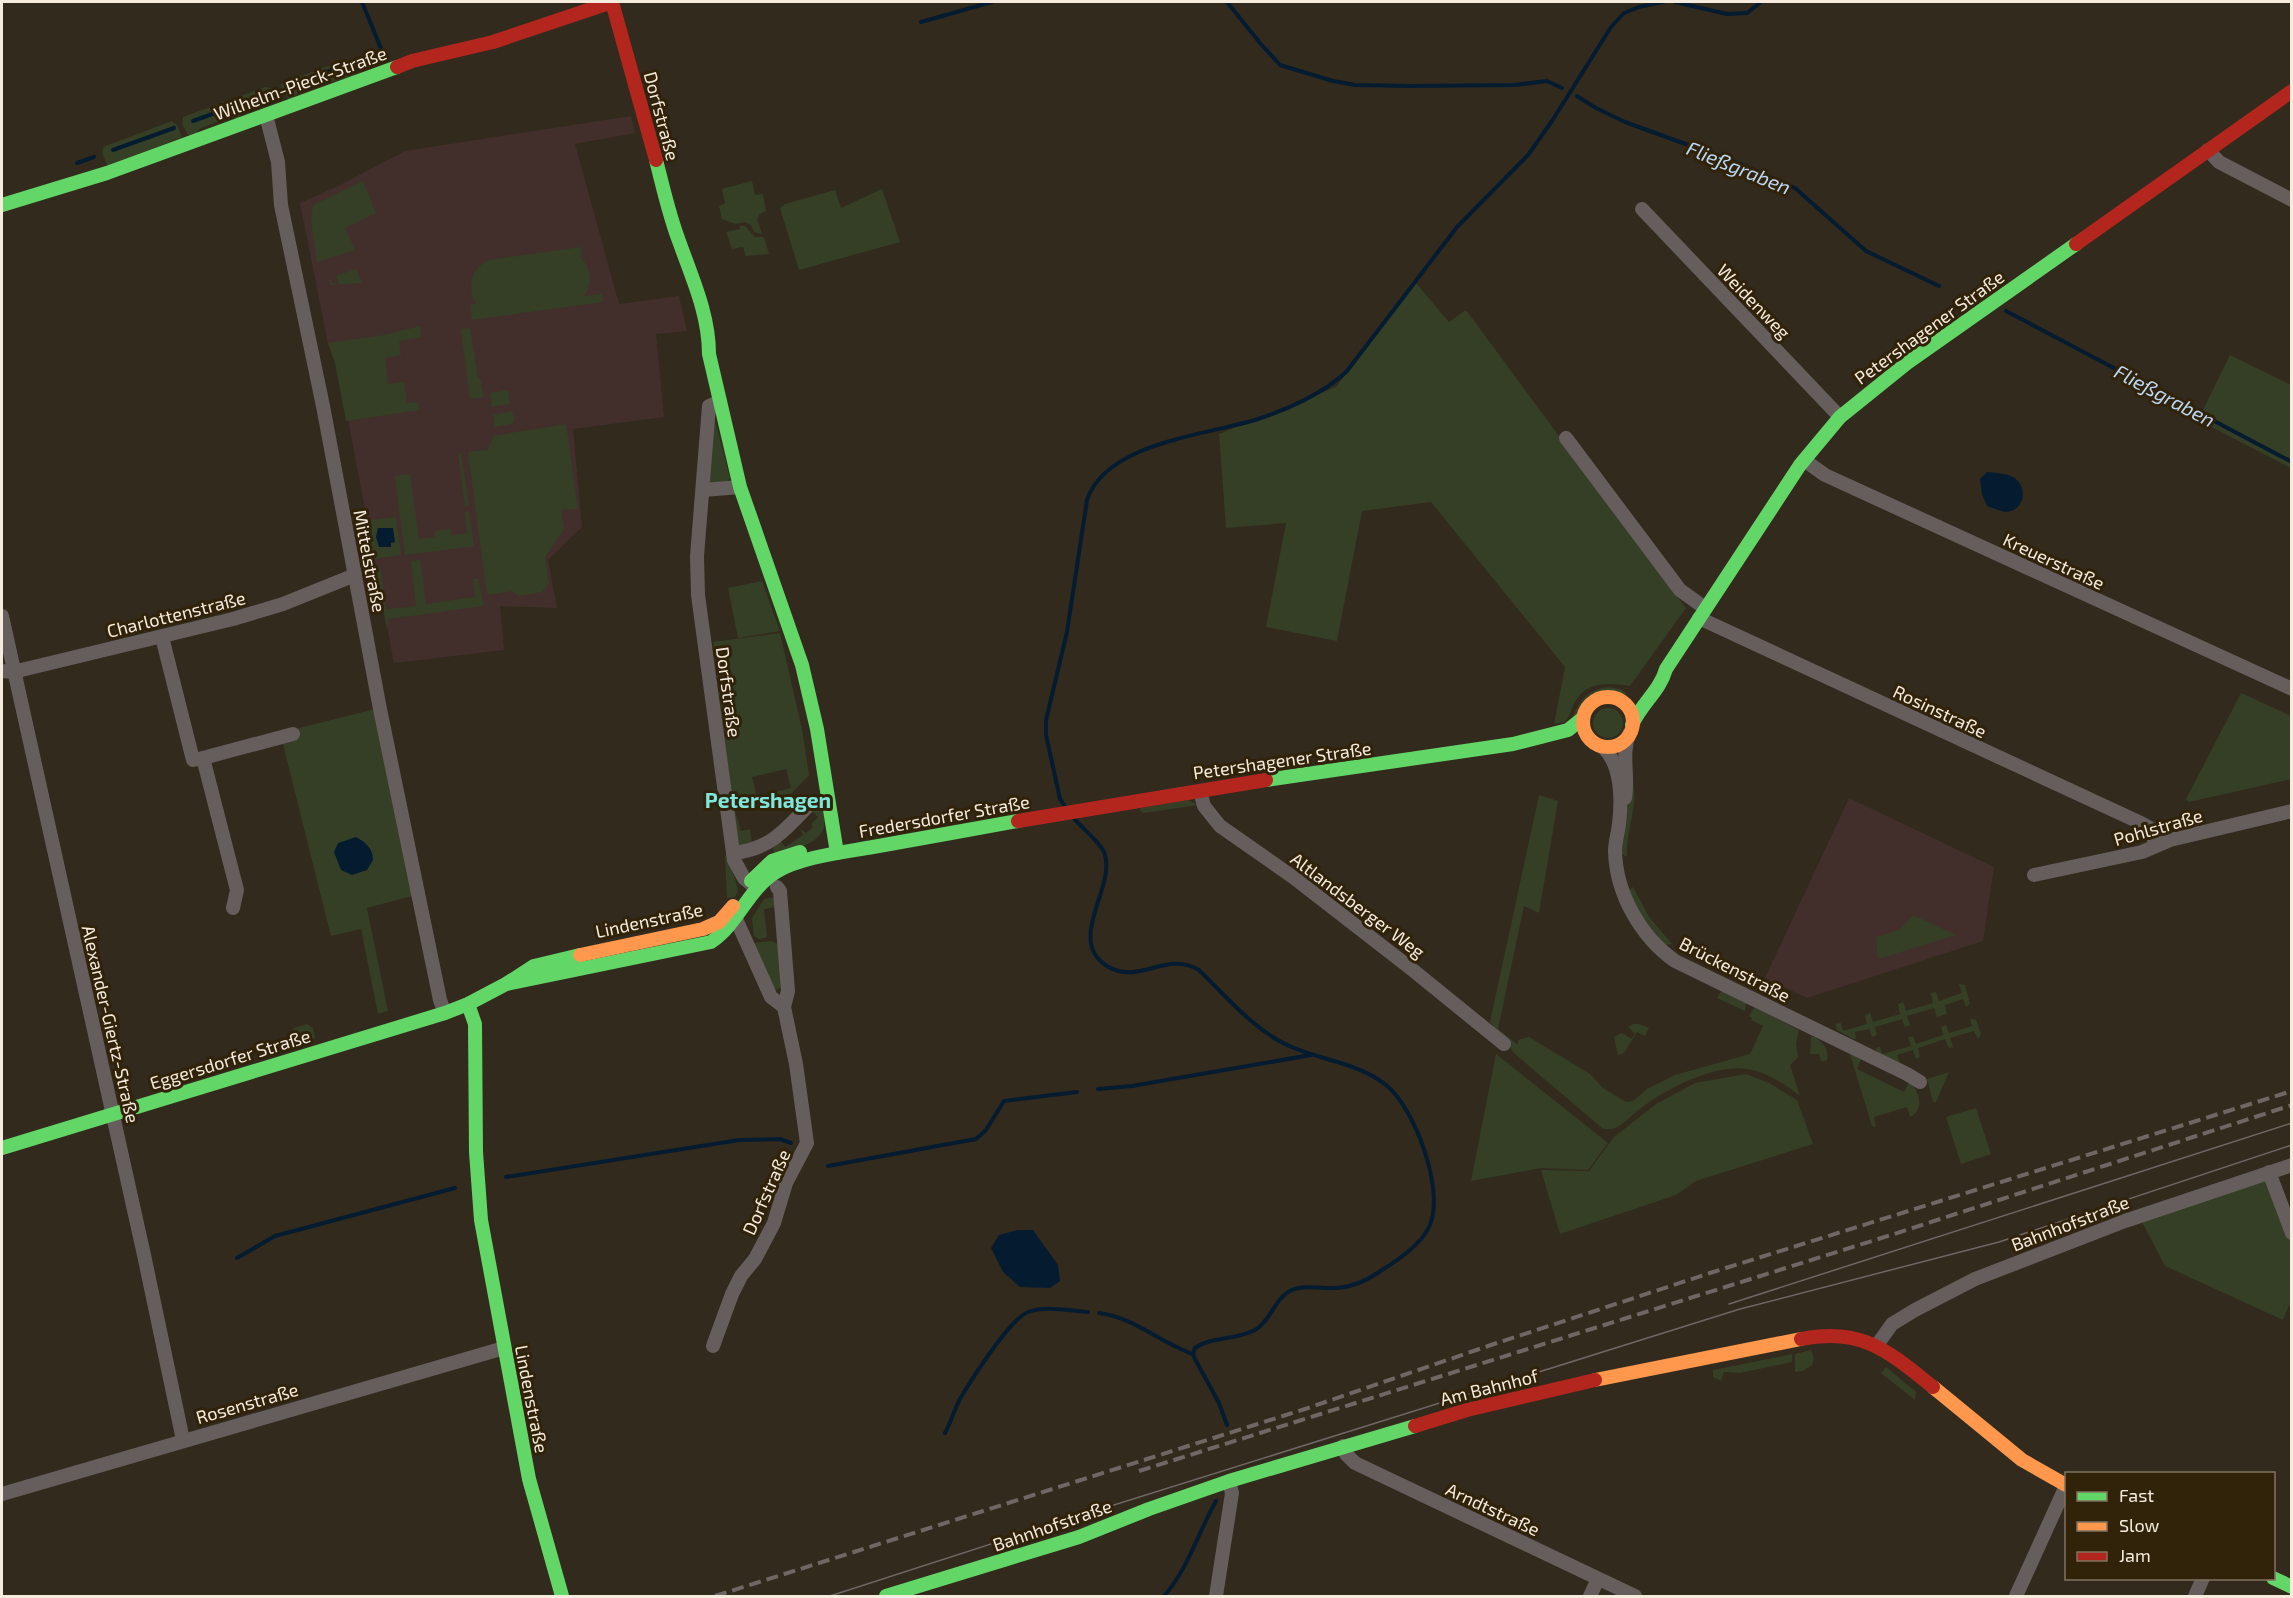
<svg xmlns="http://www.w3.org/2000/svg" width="2293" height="1598" font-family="'Exo 2',sans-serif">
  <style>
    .education { fill: #422f2c }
    .green { fill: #353f26 }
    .water { fill: #051c30 }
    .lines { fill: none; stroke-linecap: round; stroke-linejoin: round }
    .stream { stroke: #051c30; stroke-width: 4 }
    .street { stroke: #655e5d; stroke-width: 14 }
    .fast { stroke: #63d668; stroke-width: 14 }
    .slow { stroke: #ff974d; stroke-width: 14 }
    .jam { stroke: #b3261e; stroke-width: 14 }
    .tram { stroke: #6e6763; stroke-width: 1.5 }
    .rail { stroke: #6e6763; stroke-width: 4; stroke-dasharray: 12 6; stroke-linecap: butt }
    .labels { text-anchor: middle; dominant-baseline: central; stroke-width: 6; stroke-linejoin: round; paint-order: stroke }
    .street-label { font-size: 18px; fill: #f6ecde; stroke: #31220a }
    .water-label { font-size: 20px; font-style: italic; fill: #bbd9f6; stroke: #31220a }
    .quarter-label { font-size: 21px; font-weight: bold; fill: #7ee7dc; stroke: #31220a }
  </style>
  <rect width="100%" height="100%" fill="#322a1d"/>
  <g class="education">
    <polygon points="631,116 635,133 575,144 619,304 679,296 687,331 656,334 664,417 573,429 582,527 548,560 557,608 500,606 504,650 394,663 338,366 328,344 300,203 338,186 405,151"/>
    <polygon points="1849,798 1994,867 1983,941 1807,998 1765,978"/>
  </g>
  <g class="green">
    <path d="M345,60L350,62L355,76C335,83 304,83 291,100L288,99L281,86L282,83Z"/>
    <polygon points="265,87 271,88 276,100 242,113 238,119 229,117 199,129 196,135 188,135 182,124 183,117"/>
    <polygon points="172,121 177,125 182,137 108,167 102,153 103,147"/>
    <polygon points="363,181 376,213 345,228 355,250 317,262 311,221 313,205"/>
    <polygon points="752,181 755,195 763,194 766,211 760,214 757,219 762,234 754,232 751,225 745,222 735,224 722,219 719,206 725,203 722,189"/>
    <polygon points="882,189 900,242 799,270 780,208 785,204 835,190 841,208"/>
    <polygon points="740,226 745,226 755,237 764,237 769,254 746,256 743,247 732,249 726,232 740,229"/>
    <path d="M581,247L582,255L579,256C592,267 593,282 584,296L602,294L603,302L472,320L470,305L476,304C467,287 470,269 489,260Z"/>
    <polygon points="356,269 362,283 331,285 329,279 330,278 332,283 339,284 336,276"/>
    <path d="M1415,282L1449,322L1466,310L1686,608L1630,686C1610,683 1588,681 1576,700C1571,707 1571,716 1565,722L1554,724L1565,667L1431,502L1362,511L1337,641L1266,627L1286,523L1226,528L1219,434L1336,387Z"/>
    <polygon points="420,326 421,337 399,341 401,355 385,358 388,384 404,382 407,403 418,402 419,410 346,421 335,363 328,343 384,335"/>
    <polygon points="470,328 478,378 480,378 484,397 470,399 461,329"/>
    <polygon points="2230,355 2291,385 2291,468 2198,420"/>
    <polygon points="508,390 510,404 492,407 490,393"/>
    <polygon points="512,411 514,419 512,424 495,427 493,415"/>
    <polygon points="715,420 730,478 727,483 712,484 708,481"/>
    <polygon points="566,424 578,509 561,510 564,529 545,557 549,583 542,592 518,596 512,591 487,595 468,452 488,450 493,436"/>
    <polygon points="458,453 461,453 469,505 465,506"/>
    <polygon points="410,474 419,539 435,537 435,531 450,529 452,535 467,533 465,513 469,511 474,546 405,555 395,476"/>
    <polygon points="396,517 401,555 373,559 369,536 363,528 361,521"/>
    <polygon points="420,560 426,604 475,597 473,579 478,579 484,606 389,619 387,629 375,566 380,566 386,609 416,606 411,561"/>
    <polygon points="762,581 780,631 738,638 728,588"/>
    <polygon points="780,633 802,729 809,775 785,800 776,797 776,792 791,788 786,769 752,777 757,797 769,794 770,801 765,807 750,810 744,795 733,800 731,795 713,642"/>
    <path d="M1608,687L1621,689L1627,694C1611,695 1596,690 1585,704C1580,710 1580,715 1572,719C1579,701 1588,689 1608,687Z"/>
    <polygon points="2241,693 2291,716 2291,779 2189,802 2186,799"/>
    <circle cx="1608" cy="723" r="15"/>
    <polygon points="375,709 412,896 367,908 388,1011 378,1014 361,929 331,936 283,744 297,740 295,729"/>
    <path d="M1632,780C1640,804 1625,831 1627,857L1622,854L1621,849Z"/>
    <path d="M822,793C823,803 826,817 824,827C819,846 791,849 775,854L772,846L779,839L785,847L803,835L800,829L806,833L813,827L811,824L818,817L811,810L817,805L816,800Z"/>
    <path d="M1539,795L1558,801L1539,913L1524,906L1498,1029L1518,1045V1040L1529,1037L1590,1074L1603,1088L1626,1102L1633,1101L1647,1089L1675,1075L1750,1054L1763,1026L1751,1020L1752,1018L1749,1016L1753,1009L1756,1008L1799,1030L1796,1043L1798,1057L1790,1065L1800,1096C1786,1085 1765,1071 1747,1069C1714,1064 1666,1089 1640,1109C1628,1117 1618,1134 1602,1128L1515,1054L1490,1022Z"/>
    <polygon points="1188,800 1198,805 1143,813 1140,810 1141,808"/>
    <polygon points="732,801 741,831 750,829 752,844 738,846"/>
    <path d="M725,856H728C730,869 736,878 738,891L735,897L727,898Z"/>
    <polygon points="1633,887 1649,917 1672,944 1665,945 1637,910 1629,890"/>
    <polygon points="775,897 776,907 764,909 767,937 759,939 754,936 752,918 764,899"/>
    <polygon points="1913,915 1956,935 1878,959 1876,937 1899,930"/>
    <polygon points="771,941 778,944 782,986 777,990 774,989 753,943"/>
    <polygon points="1695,944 1730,961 1726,969 1691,952"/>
    <polygon points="1959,984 1965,985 1970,1004 1966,1007 1963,999 1945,1005 1947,1014 1937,1017 1934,1008 1907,1016 1910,1025 1905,1027 1902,1019 1875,1027 1877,1035 1872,1037 1869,1029 1855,1032 1856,1039 1853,1039 1837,1030 1835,1024 1841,1023 1843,1031 1867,1024 1865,1015 1870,1013 1873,1022 1900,1014 1898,1004 1903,1002 1906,1011 1933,1003 1931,993 1936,992 1939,1001 1962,993"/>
    <polygon points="1721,991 1746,1003 1745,1011 1717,998"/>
    <polygon points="1970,1018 1976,1020 1981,1034 1978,1039 1974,1031 1950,1038 1953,1047 1949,1048 1945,1039 1918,1048 1920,1057 1916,1059 1913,1050 1897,1055 1900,1063 1877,1053 1876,1048 1880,1047 1882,1054 1911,1046 1908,1037 1913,1036 1916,1044 1943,1035 1941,1027 1946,1025 1949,1033 1972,1026"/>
    <polygon points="307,1024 313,1028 315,1038 290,1042 290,1036 294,1028"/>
    <polygon points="1633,1024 1639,1024 1649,1028 1645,1036 1637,1032 1624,1053 1618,1055 1614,1037 1622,1033 1631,1039 1635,1034 1628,1027"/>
    <path d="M1811,1036C1822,1039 1830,1051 1827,1060L1821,1062L1819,1054H1810Z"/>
    <polygon points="1496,1054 1608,1143 1588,1170 1541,1168 1471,1181"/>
    <path d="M1850,1054L1861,1059L1857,1069L1904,1092L1909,1082C1920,1091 1925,1110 1910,1117L1907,1107L1874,1117L1876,1127L1872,1126Z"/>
    <polygon points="1949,1072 1936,1102 1933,1102 1927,1079"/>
    <polygon points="1746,1074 1769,1083 1797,1100 1813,1144 1696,1181 1676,1195 1560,1234 1541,1170 1589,1171 1614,1137 1656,1104 1695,1083"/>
    <polygon points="1976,1108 1991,1154 1961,1164 1946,1117"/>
    <polygon points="2266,1180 2291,1240 2291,1301 2283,1320 2165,1266 2141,1220"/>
    <polygon points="1811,1350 1814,1359 1812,1365 1803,1371 1795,1372 1795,1354"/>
    <polygon points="1792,1354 1792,1362 1740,1373 1724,1372 1721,1381 1713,1377 1713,1370"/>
    <polygon points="1886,1367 1916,1392 1915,1400 1881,1373"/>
  </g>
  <g class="water">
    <path d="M1987,472C1997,473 2011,473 2018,481C2028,492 2022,512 2005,512C2000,511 1993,508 1987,506L1982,494L1980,479Z"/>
    <polygon points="378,528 393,528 395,542 391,543 391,547 379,547 376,537"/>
    <path d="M356,837C365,842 373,848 373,860L367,870L352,875L341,870L334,852L338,843Z"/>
    <polygon points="1018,1230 1033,1230 1058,1265 1060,1281 1050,1288 1020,1287 1003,1272 991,1248 999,1235"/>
  </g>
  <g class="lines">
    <g class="stream">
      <polyline points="362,2 382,51 365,58"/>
      <polyline points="1227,2 1260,43 1280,65 1333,81 1355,85 1409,86 1515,85 1547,81 1562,88"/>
      <polyline points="1675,2 1727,14 1747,13 1761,2"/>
      <polyline points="921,22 992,2"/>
      <polyline points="292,85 347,64"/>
      <polyline points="1577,96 1596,108 1625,122 1735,162 1795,188 1866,251 1939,286"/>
      <polyline points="193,121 267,94"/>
      <polyline points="113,150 174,128"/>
      <polyline points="77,163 94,157"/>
      <polyline points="2006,311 2292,462"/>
      <path d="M1066,808L1060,799L1046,735V720L1067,632L1087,500C1106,443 1205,435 1255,420C1284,411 1325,393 1347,371L1457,227L1528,155L1552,121L1611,27L1624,13L1639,7L1663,2"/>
      <path d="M1073,817C1081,828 1102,843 1105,855C1115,889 1066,940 1107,966C1139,986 1166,950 1199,970C1226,996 1251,1027 1285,1044C1317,1060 1358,1062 1386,1085C1415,1108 1446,1192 1429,1227C1420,1246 1396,1261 1379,1272C1363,1283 1347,1289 1328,1288C1316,1288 1302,1285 1292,1290C1275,1297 1271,1321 1255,1330C1237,1340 1212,1336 1195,1348L1193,1354L1195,1359L1219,1403L1227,1425"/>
      <polyline points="1098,1089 1132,1086 1311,1055"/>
      <polyline points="828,1166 976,1139 986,1130 1004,1101 1077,1092"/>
      <polyline points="506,1177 739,1140 780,1139 791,1143"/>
      <polyline points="237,1258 275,1236 455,1188"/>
      <path d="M1099,1313C1133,1317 1161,1343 1193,1354"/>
      <path d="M945,1433C951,1422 954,1410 960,1399C971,1380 1010,1319 1028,1312C1045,1305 1070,1311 1088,1312"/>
      <path d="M1164,1596C1188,1569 1198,1533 1216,1501"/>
    </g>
    <g class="street">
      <polyline points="266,115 278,162 281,205 323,406 380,709 440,1000 445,1013"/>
      <polyline points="2208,150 2219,162 2292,200"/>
      <polyline points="1642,209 1840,417"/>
      <polyline points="720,401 709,406 697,556 698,595 734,860 744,878 756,888"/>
      <polyline points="1566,438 1680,590 1705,608"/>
      <polyline points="1804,460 1825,475 2292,689"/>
      <polyline points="703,490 740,487"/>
      <polyline points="2,616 144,1255 183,1440"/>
      <polyline points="1699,618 2141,823 2150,828 2156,845"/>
      <polyline points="162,637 193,760 203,758 237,890 233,908"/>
      <polyline points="2,671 13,672 233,619 283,604 355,575"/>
      <path d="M1601,746C1622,762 1622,800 1619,824C1618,833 1615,842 1615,851C1616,894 1641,937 1675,961L1907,1074L1920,1082"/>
      <polyline points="203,758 293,734"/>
      <polyline points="1200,791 1204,806 1220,826 1293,877 1409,967 1504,1044"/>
      <path d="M1625,798C1629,776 1621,755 1629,734"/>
      <path d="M733,853C771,849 785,830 810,804"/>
      <polyline points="2034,875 2142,852 2170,840 2292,811"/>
      <polyline points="730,914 736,919 771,997 784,1007"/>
      <polyline points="2269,1172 2292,1233"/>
      <polyline points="1877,1345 1892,1324 1915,1310 1975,1279 2125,1221 2292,1165"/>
      <polyline points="713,1346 732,1294 741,1276 755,1259 774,1223 786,1183 807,1143 796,1064 784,1007 788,991 780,891 777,887"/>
      <polyline points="1343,1446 1346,1454 1355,1463 1635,1596"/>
      <polyline points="2,1494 504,1348"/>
      <polyline points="1216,1596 1232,1493 1229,1481"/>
      <polyline points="1590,1596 1598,1579"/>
      <polyline points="2016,1596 2066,1486"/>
      <polyline points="2195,1596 2203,1578"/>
    </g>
    <g class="fast">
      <path d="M656,160C663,187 669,215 679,241C692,278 709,314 709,354L740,487L802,665L817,729L837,853"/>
      <polyline points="2,205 107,173 397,67"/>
      <path d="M1632,725C1641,704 1660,691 1666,669L1800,465L1840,417L1907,363L2076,244"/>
      <polyline points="1266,780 1513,744 1568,730 1583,718"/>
      <polyline points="751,881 772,861 800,852"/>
      <path d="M506,984L711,942C738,924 748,889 776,872C800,857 845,852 873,847C921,838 970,830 1018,821"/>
      <polyline points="468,1004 475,1024 476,1152 481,1220 529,1479 562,1596"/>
      <polyline points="2,1148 445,1013 468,1004 506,984 534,966 580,955"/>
      <polyline points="2273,1578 2292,1587"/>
      <polyline points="886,1596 1079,1537 1149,1509 1229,1481 1415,1426"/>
    </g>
    <g class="slow">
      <circle cx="1608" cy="722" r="25"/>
      <polyline points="580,955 703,929 719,922 733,906"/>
      <polyline points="1595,1380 1801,1339"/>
      <polyline points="1933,1387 2022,1460 2066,1485"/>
    </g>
    <g class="jam">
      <polyline points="612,2 656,160"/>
      <polyline points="397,67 412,61 493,42 612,2"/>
      <polyline points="2076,244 2292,91"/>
      <polyline points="1018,821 1266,780"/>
      <path d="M1801,1339C1862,1327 1888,1351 1933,1387"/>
      <polyline points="1415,1426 1467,1410 1595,1380"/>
    </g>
    <g class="tram">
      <polyline points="1729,1304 2292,1123"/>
      <polyline points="830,1596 1050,1525 1740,1309 1999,1242 2292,1145"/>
    </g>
    <g class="rail">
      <polyline points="1139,1471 1891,1235 2292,1105"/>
      <polyline points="715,1596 1308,1408 1488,1346 1710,1273 2292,1091"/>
    </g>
  </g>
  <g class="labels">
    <g class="street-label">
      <text transform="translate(300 83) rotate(-20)">Wilhelm-Pieck-Straße</text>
      <text transform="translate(662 116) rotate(75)">Dorfstraße</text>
      <text transform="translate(1754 301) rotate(46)">Weidenweg</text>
      <text transform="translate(1929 327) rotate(-36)">Petershagener Straße</text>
      <text transform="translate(370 561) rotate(79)">Mittelstraße</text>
      <text transform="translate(2054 561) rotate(25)">Kreuerstraße</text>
      <text transform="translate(176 614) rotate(-14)">Charlottenstraße</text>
      <text transform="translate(729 692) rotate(82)">Dorfstraße</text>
      <text transform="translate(1940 711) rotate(25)">Rosinstraße</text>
      <text transform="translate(1282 760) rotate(-8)">Petershagener Straße</text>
      <text transform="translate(944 816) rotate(-10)">Fredersdorfer Straße</text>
      <text transform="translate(2158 827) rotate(-16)">Pohlstraße</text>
      <text transform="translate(1358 905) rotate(37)">Altlandsberger Weg</text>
      <text transform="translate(649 920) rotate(-12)">Lindenstraße</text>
      <text transform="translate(1735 969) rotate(27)">Brückenstraße</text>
      <text transform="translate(111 1024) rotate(77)">Alexander-Giertz-Straße</text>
      <text transform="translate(230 1059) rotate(-17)">Eggersdorfer Straße</text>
      <text transform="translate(766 1192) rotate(-66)">Dorfstraße</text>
      <text transform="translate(2070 1223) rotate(-21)">Bahnhofstraße</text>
      <text transform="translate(1489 1387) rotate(-14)">Am Bahnhof</text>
      <text transform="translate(532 1399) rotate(79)">Lindenstraße</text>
      <text transform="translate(247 1403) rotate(-16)">Rosenstraße</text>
      <text transform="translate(1493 1509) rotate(25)">Arndtstraße</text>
      <text transform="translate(1052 1525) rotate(-19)">Bahnhofstraße</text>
    </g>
    <g class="water-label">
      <text transform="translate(1739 167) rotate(22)">Fließgraben</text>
      <text transform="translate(2165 395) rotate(28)">Fließgraben</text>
    </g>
    <g class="quarter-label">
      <text x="768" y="799">Petershagen</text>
    </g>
  </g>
  <rect width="2293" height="1598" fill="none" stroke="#f6ecde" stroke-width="6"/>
  <rect x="2065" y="1472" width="210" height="108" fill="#31220a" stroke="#80735f" stroke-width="1.5"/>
  <rect x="2077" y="1492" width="30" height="9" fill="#63d668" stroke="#80735f" stroke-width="1.5"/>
  <text x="2119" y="1502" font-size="18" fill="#f6ecde">Fast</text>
  <rect x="2077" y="1522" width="30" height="9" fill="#ff974d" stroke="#80735f" stroke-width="1.5"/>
  <text x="2119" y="1532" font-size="18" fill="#f6ecde">Slow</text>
  <rect x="2077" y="1552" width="30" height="9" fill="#b3261e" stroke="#80735f" stroke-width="1.5"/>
  <text x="2119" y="1562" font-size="18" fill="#f6ecde">Jam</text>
</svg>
